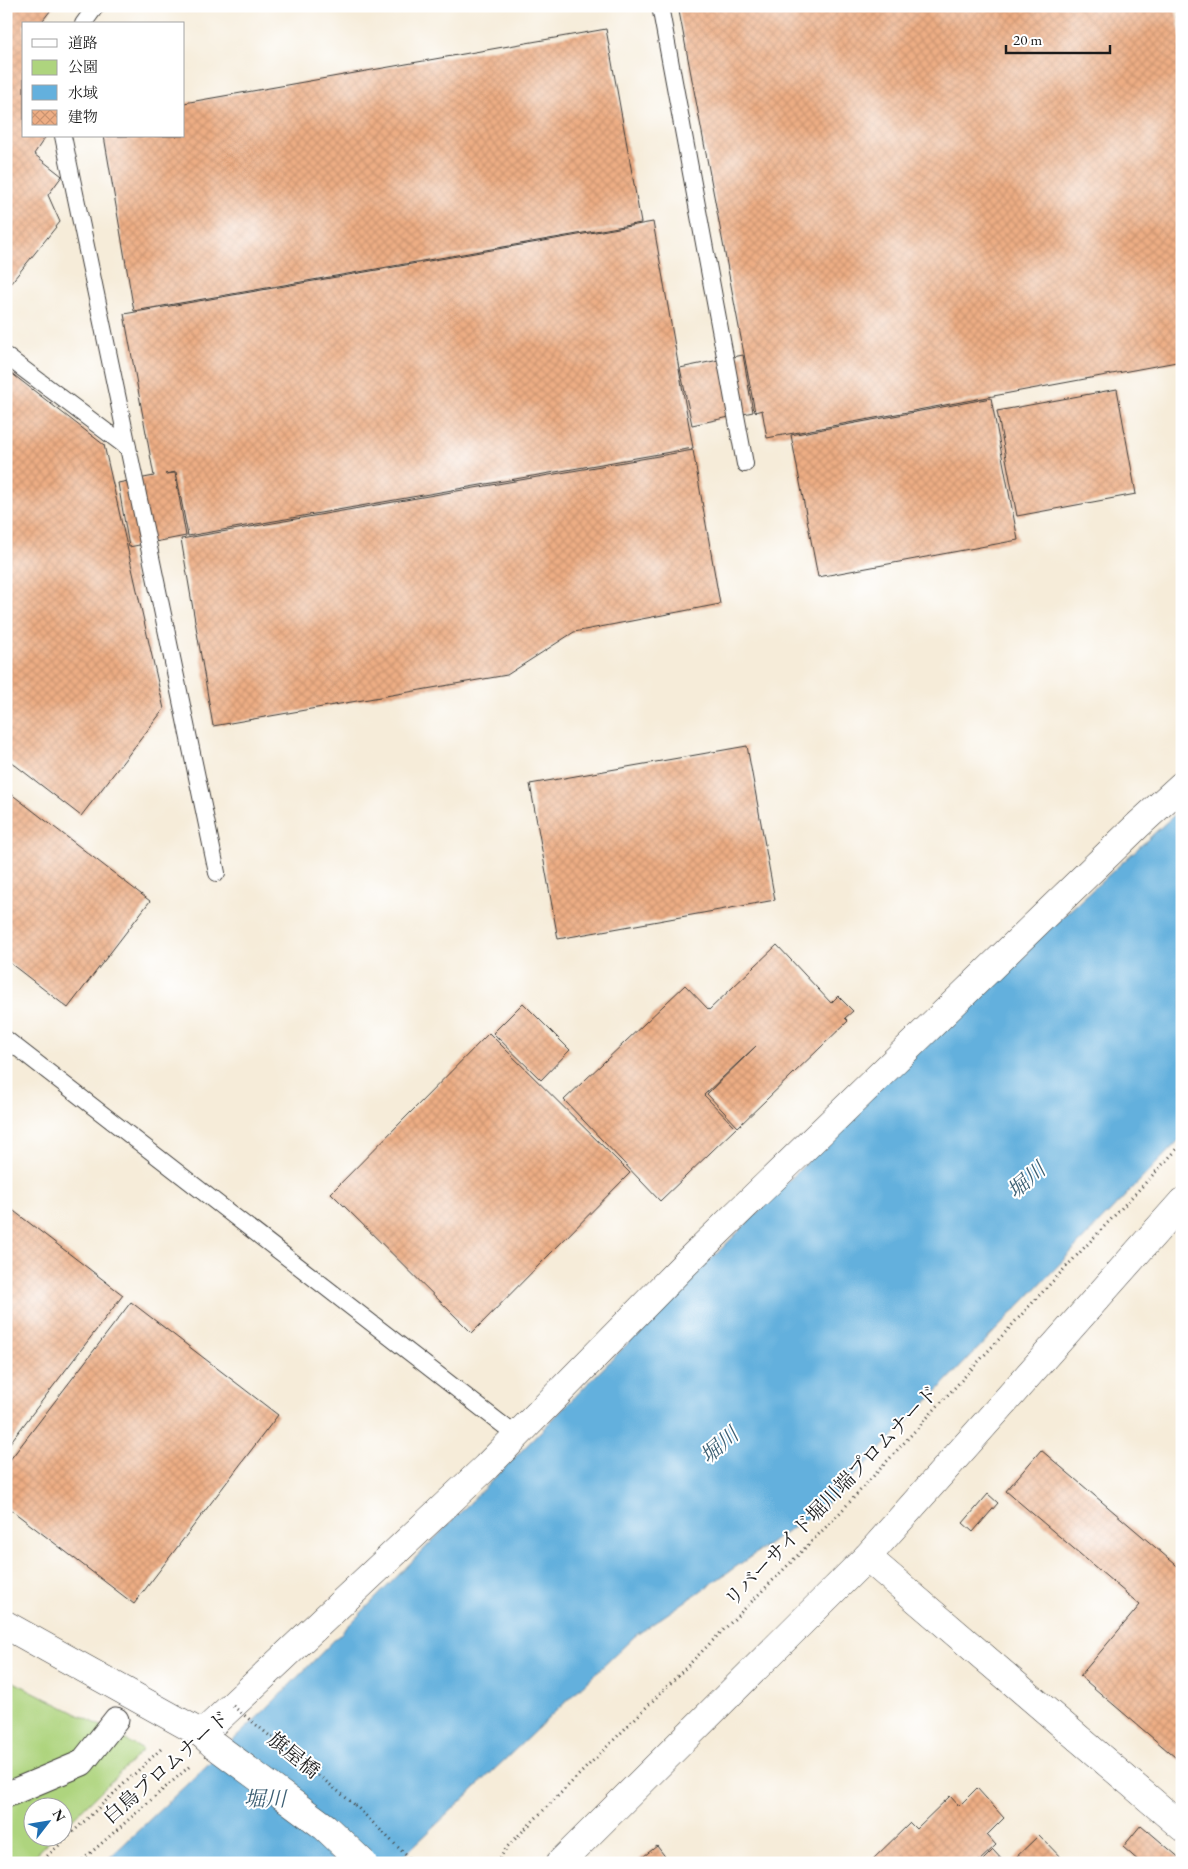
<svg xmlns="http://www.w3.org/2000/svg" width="1188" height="1869" font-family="'EB Garamond','Noto Serif JP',serif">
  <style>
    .green { fill: #aed47e; stroke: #65784d }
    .water { fill: #63b0dd; stroke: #40667c }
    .building { fill: url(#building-cross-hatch) }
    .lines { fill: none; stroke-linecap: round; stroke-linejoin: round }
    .service-casing { stroke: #3d3b38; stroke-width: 18 }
    .pedestrian-casing { stroke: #3d3b38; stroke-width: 27 }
    .minor-casing { stroke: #3d3b38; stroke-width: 29 }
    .tertiary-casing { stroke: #3d3b38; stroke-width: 29 }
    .path { stroke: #3d3b38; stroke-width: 3; stroke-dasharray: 1 4; stroke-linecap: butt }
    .service { stroke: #fff; stroke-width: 16 }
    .pedestrian { stroke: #fff; stroke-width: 25 }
    .minor { stroke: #fff; stroke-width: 28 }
    .tertiary { stroke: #fff; stroke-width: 28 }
    .tertiary-bridge-casing { stroke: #3d3b38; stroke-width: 29; stroke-linecap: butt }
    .path-bridge { stroke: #3d3b38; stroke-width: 3; stroke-dasharray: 1 4; stroke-linecap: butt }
    .tertiary-bridge { stroke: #fff; stroke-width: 28 }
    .labels { text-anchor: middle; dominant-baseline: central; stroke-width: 4; stroke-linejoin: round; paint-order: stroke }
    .street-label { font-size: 20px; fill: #1c1c1c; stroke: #fff }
    .water-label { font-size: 21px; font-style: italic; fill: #3c5f73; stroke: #fff }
  </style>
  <defs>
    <pattern id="building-cross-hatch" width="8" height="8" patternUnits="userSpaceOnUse" patternTransform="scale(1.25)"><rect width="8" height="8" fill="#edad84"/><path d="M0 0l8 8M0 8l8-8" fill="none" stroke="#cb9471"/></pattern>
  </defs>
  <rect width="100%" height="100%" fill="#fff"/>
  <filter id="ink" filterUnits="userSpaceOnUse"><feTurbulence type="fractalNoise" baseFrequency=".02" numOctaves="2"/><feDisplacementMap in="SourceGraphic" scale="10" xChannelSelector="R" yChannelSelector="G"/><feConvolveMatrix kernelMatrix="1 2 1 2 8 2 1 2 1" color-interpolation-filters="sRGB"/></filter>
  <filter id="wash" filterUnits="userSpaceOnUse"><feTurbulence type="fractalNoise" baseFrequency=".0096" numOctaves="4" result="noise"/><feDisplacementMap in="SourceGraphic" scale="20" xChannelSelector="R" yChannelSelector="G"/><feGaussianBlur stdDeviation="1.12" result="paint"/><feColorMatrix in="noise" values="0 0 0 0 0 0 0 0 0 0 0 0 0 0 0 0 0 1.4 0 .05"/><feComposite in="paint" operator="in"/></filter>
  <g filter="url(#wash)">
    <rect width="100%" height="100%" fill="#f6ecd9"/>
    <polygon class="green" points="6,1678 109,1730 143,1750 63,1828 62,1806 32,1806 32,1836 53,1837 26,1863 6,1863"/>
    <polygon class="water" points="1182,808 1182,1137 860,1471 823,1507 635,1636 396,1863 104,1863 264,1711 928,1040"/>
    <g id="blocks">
      <g class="building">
        <polygon points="6,6 54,6 40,24 24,24 24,136 46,136 34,154 62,176 48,195 60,222 6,289"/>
        <polygon points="678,6 1175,6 1182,42 1182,361 767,438 762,410 755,412"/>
        <polygon points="606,29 641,223 134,311 104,136 184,136 184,103"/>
        <polygon points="653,222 693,448 188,536 176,472 165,474 175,473 186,536 129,547 118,483 154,476 124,314"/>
        <polygon points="743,355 753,412 692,425 680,368"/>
        <polygon points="6,369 104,445 164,709 81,816 6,758"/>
        <polygon points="1117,389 1136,494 1017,516 997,411"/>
        <polygon points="991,398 1018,540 818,577 791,435"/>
        <polygon points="693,450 720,604 574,632 507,675 213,726 181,539"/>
        <polygon points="747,746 775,900 558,939 530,784"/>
        <polygon points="6,790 150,901 68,1008 6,960"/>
        <polygon points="777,945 831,1003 838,996 853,1011 845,1018 848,1021 738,1127 707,1094 756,1046 704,1095 736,1128 660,1201 564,1100 685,985 709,1010"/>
        <polygon points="523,1003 570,1050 541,1080 493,1033"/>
        <polygon points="489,1033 630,1173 472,1333 331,1193"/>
        <polygon points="6,1205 123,1295 6,1448"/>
        <polygon points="131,1302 278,1415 134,1604 6,1506 6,1465"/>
        <polygon points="1041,1450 1182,1570 1182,1763 1080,1676 1140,1605 1006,1491"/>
        <polygon points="988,1494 998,1503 973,1532 963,1523"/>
        <polygon points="977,1788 1004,1818 987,1835 996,1845 977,1863 869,1863 910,1823 916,1829 950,1796 959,1806"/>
        <polygon points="1141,1825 1182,1860 1182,1863 1141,1863 1123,1847"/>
        <polygon points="1039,1835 1066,1863 1010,1863"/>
        <polygon points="657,1846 670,1863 635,1863"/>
        <polygon points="993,1850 1005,1863 980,1863"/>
      </g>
    </g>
  </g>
  <g filter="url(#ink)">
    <use href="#blocks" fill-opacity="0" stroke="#3d3b38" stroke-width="1"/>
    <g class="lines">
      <g class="service-casing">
        <g id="service">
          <polyline points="660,6 745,464"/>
          <polyline points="83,24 96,6"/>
          <polyline points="63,136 217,873"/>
          <polyline points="6,356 128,448"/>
          <polyline points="6,1039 517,1436"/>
        </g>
      </g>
      <g class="pedestrian-casing">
        <polyline id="pedestrian" points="6,1795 82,1763 116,1720"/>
      </g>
      <g class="minor-casing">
        <polyline id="minor" points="867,1557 1182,1827"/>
      </g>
      <g class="tertiary-casing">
        <g id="tertiary">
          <polyline points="6,1625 202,1734 213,1744"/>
          <polyline points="202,1734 486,1467 686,1263 1137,826 1182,785"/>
          <polyline points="560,1863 867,1557 1182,1202"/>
        </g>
      </g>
      <g class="path">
        <polyline points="355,1805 414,1863"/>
        <polyline points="40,1863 162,1748"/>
        <polyline points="79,1863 190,1766"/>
        <polyline points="497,1863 507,1847 835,1518 1035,1300 1182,1144"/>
      </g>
      <use href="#service" class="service"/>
      <use href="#pedestrian" class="pedestrian"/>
      <use href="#minor" class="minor"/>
      <use href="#tertiary" class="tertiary"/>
      <g class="tertiary-bridge-casing">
        <polyline id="tertiary-bridge" points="213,1744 325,1827 363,1863"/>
      </g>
      <polyline class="path-bridge" points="233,1706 355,1805"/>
      <use href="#tertiary-bridge" class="tertiary-bridge"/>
    </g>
  </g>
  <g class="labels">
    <g class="street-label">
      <text transform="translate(831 1496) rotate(-46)">リバーサイド堀川端プロムナード</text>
      <text transform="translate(294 1755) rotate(39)">旗屋橋</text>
      <text transform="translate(166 1767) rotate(-41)">白鳥プロムナード</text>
    </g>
    <g class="water-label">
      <text transform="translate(1026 1180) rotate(-41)">堀川</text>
      <text transform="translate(719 1445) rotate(-41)">堀川</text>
      <text x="265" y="1798">堀川</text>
    </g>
  </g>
  <rect width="1188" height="1869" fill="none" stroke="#fff" stroke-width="25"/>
  <rect x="22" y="22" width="162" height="115" fill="#ffffff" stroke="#a4a4a4"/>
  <rect x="32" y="39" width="25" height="8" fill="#ffffff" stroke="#a4a4a4"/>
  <text x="68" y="48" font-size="15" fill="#1c1c1c">道路</text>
  <rect x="32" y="60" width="25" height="15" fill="#aed47e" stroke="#a4a4a4"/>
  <text x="68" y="72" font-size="15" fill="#1c1c1c">公園</text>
  <rect x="32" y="85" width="25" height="15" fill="#63b0dd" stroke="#a4a4a4"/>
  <text x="68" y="98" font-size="15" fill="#1c1c1c">水域</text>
  <rect x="32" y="110" width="25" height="15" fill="url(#building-cross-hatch)" stroke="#a4a4a4"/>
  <text x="68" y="122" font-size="15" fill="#1c1c1c">建物</text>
  <g transform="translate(48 1822) rotate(59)"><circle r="24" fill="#ffffff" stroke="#a4a4a4"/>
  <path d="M0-4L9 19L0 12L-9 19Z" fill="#1f6fb2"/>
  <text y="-8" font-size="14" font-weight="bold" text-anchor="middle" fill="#1c1c1c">N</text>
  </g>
  <path d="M1006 45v8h104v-8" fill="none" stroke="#1c1c1c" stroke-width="2.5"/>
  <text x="1013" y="45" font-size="15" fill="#1c1c1c" stroke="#ffffff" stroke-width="4" paint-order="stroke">20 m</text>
</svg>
